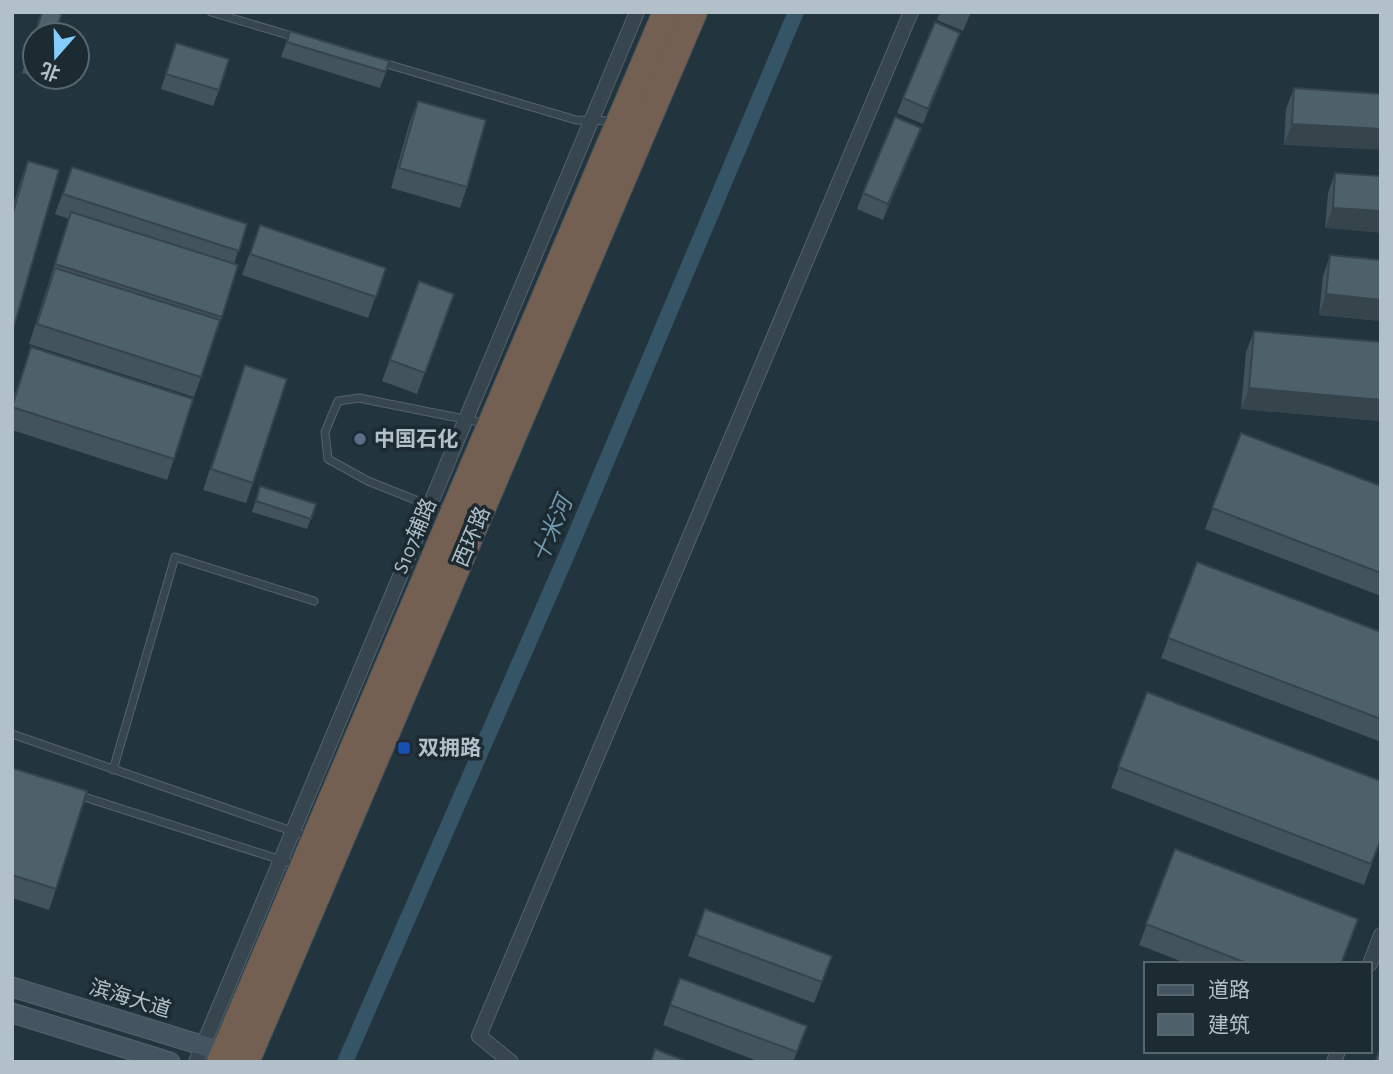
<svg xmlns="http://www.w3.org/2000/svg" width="1393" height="1074" font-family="'Alegreya Sans','Noto Sans SC',sans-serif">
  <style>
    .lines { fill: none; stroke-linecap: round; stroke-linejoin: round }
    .canal { stroke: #355465; stroke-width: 16 }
    .lane-casing { stroke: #55636b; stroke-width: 9 }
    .street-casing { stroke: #55636b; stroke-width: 16 }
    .secondary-casing { stroke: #55636b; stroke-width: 21 }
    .highway-casing { stroke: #425058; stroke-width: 28 }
    .lane { stroke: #36454e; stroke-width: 7 }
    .street { stroke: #36454e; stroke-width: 14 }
    .secondary { stroke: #445561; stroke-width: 19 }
    .highway { stroke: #746053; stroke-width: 26 }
    .wall { fill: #42535c }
    .shaded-wall { fill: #36444b }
    .building { fill: #4d616b; stroke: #36444b; stroke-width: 2 }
    .service-dot { fill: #5c6f8a; stroke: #1c2a32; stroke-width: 2.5 }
    .transit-dot { fill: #1a4fb4; stroke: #1c2a32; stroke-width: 2.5 }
    .labels { text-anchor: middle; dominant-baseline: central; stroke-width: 7; stroke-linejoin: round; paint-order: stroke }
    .poi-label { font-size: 21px; font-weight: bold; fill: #b2c0c9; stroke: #1c2a32; text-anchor: start }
    .street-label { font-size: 21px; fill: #b2c0c9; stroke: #1c2a32 }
    .water-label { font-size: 23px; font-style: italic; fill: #7198ad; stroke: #1c2a32 }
  </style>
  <rect width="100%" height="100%" fill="#22343e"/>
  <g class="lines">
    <polyline class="canal" points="345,1062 572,543 796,12"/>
    <g class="lane-casing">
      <g id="lane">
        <polyline points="211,12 295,37"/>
        <polyline points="380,62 576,120 615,121"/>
        <polyline points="448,513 368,481 328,459 325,432 338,401 359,398 484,423"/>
        <polyline points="12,734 309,837"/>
        <polyline points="113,770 175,557 314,601"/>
        <polyline points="78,795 300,866"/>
      </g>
    </g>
    <g class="street-casing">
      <g id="street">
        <polyline points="1370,964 1381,935"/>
        <polyline points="196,1062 637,12"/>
        <polyline points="511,1062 479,1036 911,12"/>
        <polyline points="1334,1062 1338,1051"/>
      </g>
    </g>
    <g class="secondary-casing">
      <g id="secondary">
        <polyline points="12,987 224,1052 229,1062"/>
        <polyline points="12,1013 170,1062"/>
      </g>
    </g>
    <g class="highway-casing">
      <g id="highway">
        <polyline points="220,1062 666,12"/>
        <polyline points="246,1062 694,12"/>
      </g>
    </g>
    <use href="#lane" class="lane"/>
    <use href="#street" class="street"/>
    <use href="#secondary" class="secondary"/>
    <use href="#highway" class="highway"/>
  </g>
  <g class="wall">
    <polygon points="41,12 62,12 35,35 35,77 22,73"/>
    <polygon points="940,12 971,12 963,31 937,20"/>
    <polygon points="290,31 386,72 380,88 281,57"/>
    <polygon points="176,43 219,90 213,106 161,89"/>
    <polygon points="955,48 923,124 897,113 903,98"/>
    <polygon points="1294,88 1381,94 1284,145 1286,109"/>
    <polygon points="418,101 467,187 460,208 391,188 410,121"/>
    <polygon points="915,144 883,220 857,209 863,193"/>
    <polygon points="28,161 12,333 12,210 20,182"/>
    <polygon points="72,167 247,224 234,264 222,317 194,397 29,344 69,219 55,214"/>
    <polygon points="1335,173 1381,176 1325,228 1328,193"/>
    <polygon points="260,225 386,268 368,318 242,275"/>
    <polygon points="1330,255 1381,260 1381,321 1319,315 1323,276"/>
    <polygon points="419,281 454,294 417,394 382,381"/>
    <polygon points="1254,331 1381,342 1381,421 1241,409 1246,352"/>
    <polygon points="31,347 174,459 167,480 12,430 12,402"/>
    <polygon points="245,365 253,483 246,503 203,490"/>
    <polygon points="1241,433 1381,486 1381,596 1205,529"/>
    <polygon points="260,486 316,504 307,529 252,512"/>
    <polygon points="1197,562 1381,632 1381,742 1161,658"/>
    <polygon points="1147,692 1381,840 1364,885 1111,788"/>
    <polygon points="12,768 56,889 49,910 12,898"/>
    <polygon points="1175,849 1341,964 1188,964 1139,945"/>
    <polygon points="705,909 832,956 814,1003 688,956"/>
    <polygon points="670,1005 807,1026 793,1062 760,1062 663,1025"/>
  </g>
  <g class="shaded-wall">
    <polygon points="960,33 955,48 923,124 928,109"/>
    <polygon points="1292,124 1381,129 1381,150 1284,145"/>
    <polygon points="921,128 915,144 883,220 888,204"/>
    <polygon points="1333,208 1381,211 1381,233 1325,228"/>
    <polygon points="1326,294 1381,300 1381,321 1319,315"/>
    <polygon points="1249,388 1381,400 1381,421 1241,409"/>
  </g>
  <g class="building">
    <polygon points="42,12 62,12 55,35 35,35 35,59 28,57"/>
    <polygon points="935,22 960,33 928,109 903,98"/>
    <polygon points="290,31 389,61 386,72 287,42"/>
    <polygon points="176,43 229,59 219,90 166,74"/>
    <polygon points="1294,88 1381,94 1381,129 1292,124"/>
    <polygon points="418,101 486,120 467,187 399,168"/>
    <polygon points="895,117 921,128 888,204 863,193"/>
    <polygon points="28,161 59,170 12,333 12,216"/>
    <polygon points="72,167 247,224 239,251 63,194"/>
    <polygon points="1335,173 1381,176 1381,211 1333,208"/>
    <polygon points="71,212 238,265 222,317 55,264"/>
    <polygon points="260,225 386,268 376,297 250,254"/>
    <polygon points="1330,255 1381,260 1381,300 1326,294"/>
    <polygon points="55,268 220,320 201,377 37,324"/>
    <polygon points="419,281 454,294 425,373 390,360"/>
    <polygon points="1254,331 1381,342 1381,400 1249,388"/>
    <polygon points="31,347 193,399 174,459 12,407"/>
    <polygon points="245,365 287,379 253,483 211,469"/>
    <polygon points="1241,433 1381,486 1381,573 1212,508"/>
    <polygon points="260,486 316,504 311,519 256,501"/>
    <polygon points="1197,562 1381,632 1381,719 1168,638"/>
    <polygon points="1147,692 1381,781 1381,839 1371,864 1118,767"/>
    <polygon points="12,768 87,791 56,889 12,875"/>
    <polygon points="1175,849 1358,919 1341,964 1249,964 1146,924"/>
    <polygon points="705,909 832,956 822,982 696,935"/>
    <polygon points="680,978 807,1026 797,1052 670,1005"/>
    <polygon points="1381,1047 1381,1062 1375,1062"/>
    <polygon points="655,1049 688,1062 651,1062"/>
  </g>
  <circle class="service-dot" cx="360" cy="439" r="7"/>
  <rect class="transit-dot" x="397" y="741" width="14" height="14" rx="3.5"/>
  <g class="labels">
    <g class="poi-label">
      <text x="374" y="439">中国石化</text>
      <text x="418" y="748">双拥路</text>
    </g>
    <g class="street-label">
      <text transform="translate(415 536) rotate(-67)">S107辅路</text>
      <text transform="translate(472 537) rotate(-67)">西环路</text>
      <text transform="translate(130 999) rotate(17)">滨海大道</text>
    </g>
    <g class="water-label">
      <text transform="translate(553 530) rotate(-67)">十米河</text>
    </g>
  </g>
  <rect width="1393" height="1074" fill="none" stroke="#b2c0c9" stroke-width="28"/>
  <rect x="1144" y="962" width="228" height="91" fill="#1c2a32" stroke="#58666e" stroke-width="2"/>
  <rect x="1158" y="985" width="35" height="10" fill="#445561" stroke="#58666e" stroke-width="2"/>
  <text x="1208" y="997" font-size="21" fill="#b2c0c9">道路</text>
  <rect x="1158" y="1014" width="35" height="21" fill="#4d616b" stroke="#58666e" stroke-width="2"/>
  <text x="1208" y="1032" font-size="21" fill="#b2c0c9">建筑</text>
  <g transform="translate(56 56) rotate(200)"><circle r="33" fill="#1c2a32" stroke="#58666e" stroke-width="2"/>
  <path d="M0-5L12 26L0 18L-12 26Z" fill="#84ccfc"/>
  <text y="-10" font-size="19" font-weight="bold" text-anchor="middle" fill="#b2c0c9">北</text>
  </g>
</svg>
